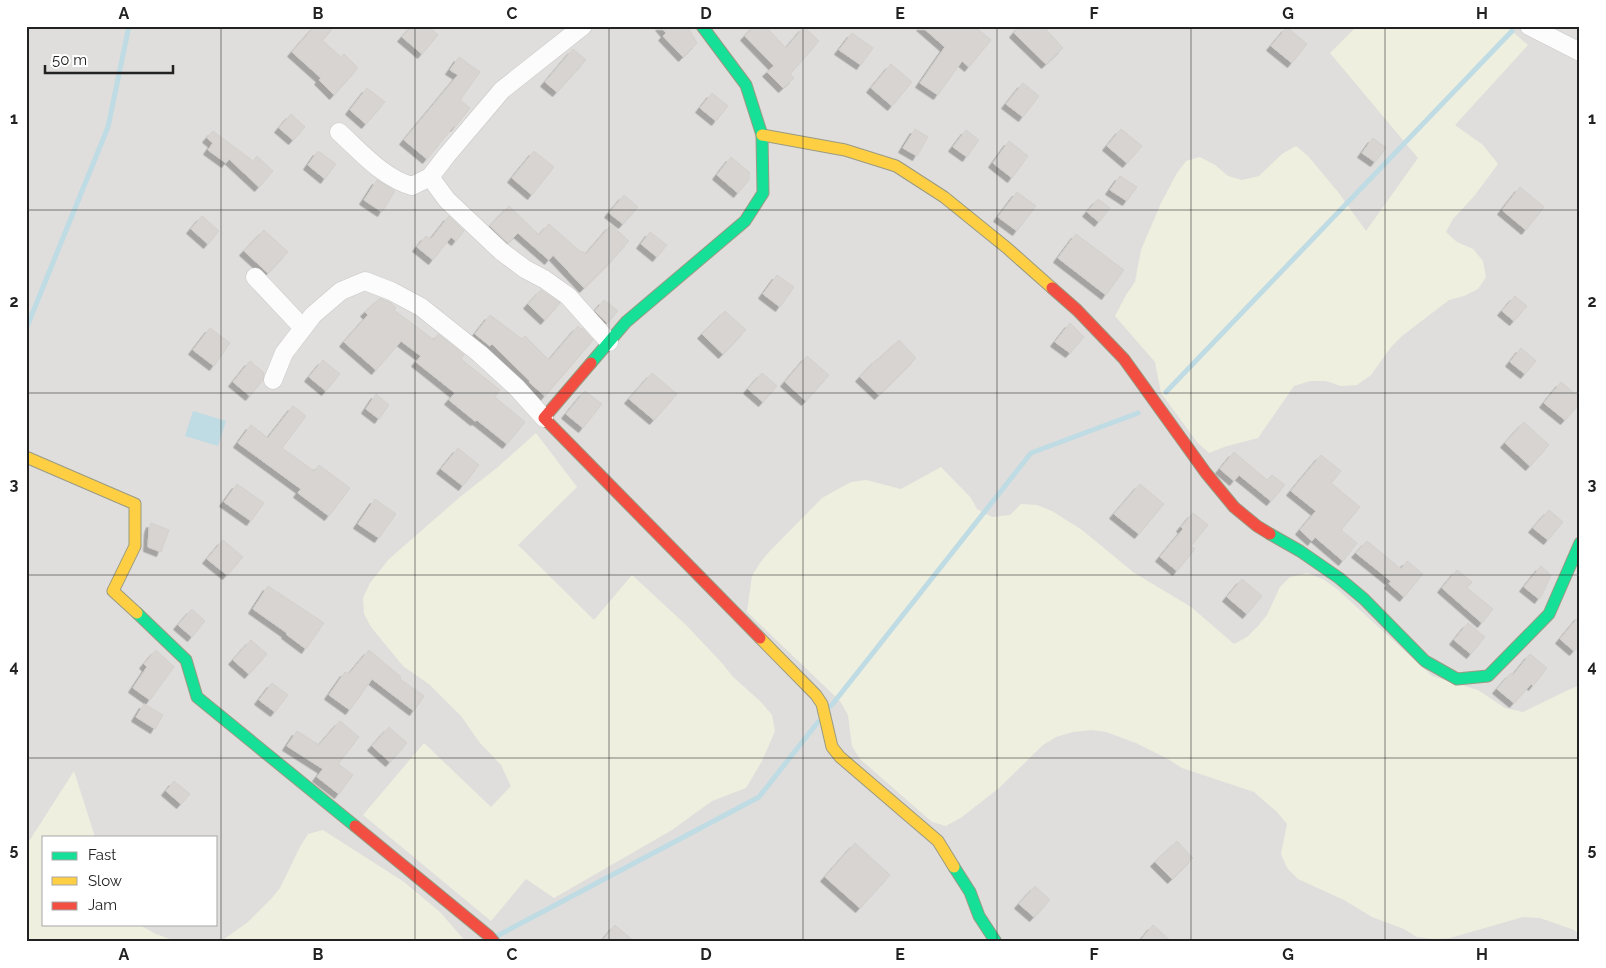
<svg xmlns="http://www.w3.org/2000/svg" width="1606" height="968" font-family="Raleway,sans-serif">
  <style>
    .residential { fill: #dfdedc; fill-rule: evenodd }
    .farmland { fill: #efefdf }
    .water { fill: #bfdbe3 }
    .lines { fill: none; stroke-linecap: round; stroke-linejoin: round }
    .stream { stroke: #bfdbe3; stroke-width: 5 }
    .building { fill: #d7d4d2; stroke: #d3d0cc; filter: url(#shadow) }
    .street-casing { stroke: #c9c8c7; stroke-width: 19 }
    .fast-casing { stroke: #999a82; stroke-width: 13 }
    .slow-casing { stroke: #999a82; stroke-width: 13 }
    .jam-casing { stroke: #999a82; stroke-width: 13 }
    .street { stroke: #fdfcfc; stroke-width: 18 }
    .fast { stroke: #16e098; stroke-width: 11 }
    .slow { stroke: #ffcf43; stroke-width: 11 }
    .jam { stroke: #f24e42; stroke-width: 11 }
    .grid { fill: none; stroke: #222; stroke-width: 1; stroke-opacity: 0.55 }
    .neatline { fill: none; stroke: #222; stroke-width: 2 }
    .grid-label { font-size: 16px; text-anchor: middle; font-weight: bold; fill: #222 }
  </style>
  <defs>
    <filter id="shadow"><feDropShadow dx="-4.5" dy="4.5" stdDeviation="0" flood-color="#0004"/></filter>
  </defs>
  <rect width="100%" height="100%" fill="#f0eeeb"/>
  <path class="residential" d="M26,26H1580V942H26ZM44,837H216V924H44Z"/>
  <g class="farmland">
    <polygon points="1357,26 1506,26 1528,45 1455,125 1483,145 1498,164 1475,195 1453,219 1446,232 1457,242 1473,249 1483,261 1486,277 1478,289 1464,296 1449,300 1402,336 1391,347 1371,375 1357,385 1341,386 1326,381 1310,381 1294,386 1258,438 1227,446 1209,453 1197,442 1161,393 1155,362 1115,316 1126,295 1135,282 1141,250 1161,203 1177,173 1186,161 1200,157 1215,165 1228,176 1242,180 1259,176 1282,154 1296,146 1308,156 1338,192 1366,231 1418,158 1330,53"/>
    <polygon points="536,433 577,487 518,545 594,620 632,575 686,625 721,662 733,677 761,702 772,715 775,731 762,761 746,788 712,801 672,830 554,898 526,879 491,921 363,815 424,743 491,807 511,786 501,765 480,743 461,716 430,685 403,666 371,627 364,614 363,598 370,583 389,559 460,497 498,467"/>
    <polygon points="941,467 971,498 977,509 992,517 1010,515 1021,504 1037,505 1052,511 1082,530 1133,572 1191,607 1234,644 1247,637 1258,626 1267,615 1280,587 1290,577 1307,573 1323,579 1337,589 1432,676 1478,690 1505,708 1523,712 1566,691 1580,685 1580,935 1574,930 1540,918 1523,917 1450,938 1434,939 1417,937 1404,929 1372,917 1344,900 1298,879 1287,868 1281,854 1287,824 1277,812 1254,792 1182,768 1168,759 1136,743 1106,732 1091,730 1073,732 1056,737 1043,745 999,788 962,817 946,826 932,822 860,759 852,746 848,715 840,701 747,612 752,576 760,563 769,552 822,498 851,482 866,480 901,489"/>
    <polygon points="74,771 95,837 44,837 44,924 138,924 156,934 178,942 26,942 26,846"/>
    <polygon points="323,830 404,882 440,912 466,942 220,942 248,922 271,899 280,888 300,847 308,834"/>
  </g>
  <polygon class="water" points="193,411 226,421 218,446 185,436"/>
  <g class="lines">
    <g class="stream">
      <polyline points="26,329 108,127 129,26"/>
      <polyline points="1166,392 1512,31"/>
      <polyline points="831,706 1031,453 1138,413"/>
      <polyline points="497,936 759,797 818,722"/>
    </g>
  </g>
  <g class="building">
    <polygon points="315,26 335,26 322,40 341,57 344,54 358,68 334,95 319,80 321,78 292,52"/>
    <polygon points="412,26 428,26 438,35 422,54 402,37"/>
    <polygon points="660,26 687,26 697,43 683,57 663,36 666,33"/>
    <polygon points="754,26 765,26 786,48 804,27 819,41 790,74 794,78 783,88 767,72 774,66 745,36"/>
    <polygon points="921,26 974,26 991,40 969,67 962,61 938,95 920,83 945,47"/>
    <polygon points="1020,26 1043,26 1063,48 1046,64 1014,33"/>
    <polygon points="1287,27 1307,44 1292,63 1271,46"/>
    <polygon points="852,33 873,48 861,65 839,50"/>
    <polygon points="573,49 586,60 557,92 545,82"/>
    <polygon points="459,57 480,72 460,100 470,108 455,127 454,126 427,159 404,140 458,75 450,70"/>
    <polygon points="891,64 912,82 892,106 871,88"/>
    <polygon points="1023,83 1039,96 1023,117 1006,104"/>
    <polygon points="367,88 385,102 366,124 350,110"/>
    <polygon points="712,93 728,106 716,121 700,108"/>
    <polygon points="291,114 305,127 293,140 279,128"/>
    <polygon points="915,129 928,137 917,156 903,148"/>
    <polygon points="1121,129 1142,146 1127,163 1107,146"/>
    <polygon points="966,130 979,140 967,157 953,147"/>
    <polygon points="213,131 253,161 257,156 273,171 259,187 229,159 226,163 208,150 213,143 207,138"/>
    <polygon points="1373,138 1386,148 1375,162 1362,153"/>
    <polygon points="1009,141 1028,156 1012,178 993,163"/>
    <polygon points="318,151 336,164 325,179 308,165"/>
    <polygon points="534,151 554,167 532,195 512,178"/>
    <polygon points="731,157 749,172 749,180 738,193 717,175"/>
    <polygon points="1120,176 1137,187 1127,201 1110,190"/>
    <polygon points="377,180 395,191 382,212 364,200"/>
    <polygon points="1520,187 1544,207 1526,230 1502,210"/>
    <polygon points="1017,192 1036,206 1017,231 998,217"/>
    <polygon points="624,195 638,207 623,224 609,213"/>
    <polygon points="1098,199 1110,208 1099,222 1087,212"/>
    <polygon points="509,206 539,235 549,224 581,252 582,251 586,254 611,225 629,241 611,261 584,288 553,255 549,260 518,233 508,243 490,226"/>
    <polygon points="202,216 219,231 208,244 191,229"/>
    <polygon points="449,216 464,231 456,241 451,237 433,260 417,247 426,236 431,239"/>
    <polygon points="264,230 288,252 268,273 244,251"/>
    <polygon points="650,232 667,245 657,257 641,244"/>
    <polygon points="1076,234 1124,270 1106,295 1058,258"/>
    <polygon points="777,275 794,287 780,307 763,294"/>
    <polygon points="541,290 560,303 545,320 528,304"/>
    <polygon points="1515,296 1527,306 1514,321 1502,311"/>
    <polygon points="380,298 391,303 396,308 394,310 434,340 438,334 464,355 461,359 500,390 495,397 525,422 507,444 477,420 475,421 449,400 455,393 416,362 421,356 401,341 376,370 344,342 368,315 365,312"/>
    <polygon points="604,300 618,311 607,323 595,311"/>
    <polygon points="725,311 746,330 723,354 702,334"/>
    <polygon points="490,315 522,339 525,336 549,360 578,326 581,329 582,328 593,340 545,396 529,382 530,381 492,344 490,346 475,334"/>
    <polygon points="1070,323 1084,337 1070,353 1055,342"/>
    <polygon points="210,328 230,343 214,366 193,350"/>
    <polygon points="899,340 916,358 879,395 860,377 877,359 878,360"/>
    <polygon points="1521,348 1536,361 1525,374 1510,362"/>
    <polygon points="807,356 829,375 806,401 785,382"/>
    <polygon points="323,360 340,374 326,391 309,377"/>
    <polygon points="250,361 264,373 263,380 250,396 233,382"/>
    <polygon points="652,373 677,394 654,420 629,399"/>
    <polygon points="762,373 777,386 763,402 748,389"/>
    <polygon points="1561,382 1580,398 1580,403 1565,420 1544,403"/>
    <polygon points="585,391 602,404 583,428 566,414"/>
    <polygon points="376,394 389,405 379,419 366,409"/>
    <polygon points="293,406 306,416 282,448 314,471 319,465 350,488 329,516 298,493 301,489 238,443 251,425 268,438"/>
    <polygon points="1524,422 1549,445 1530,466 1505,443"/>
    <polygon points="458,448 479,465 463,486 441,469"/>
    <polygon points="1234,452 1267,480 1272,475 1285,485 1271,501 1239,475 1234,481 1220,469"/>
    <polygon points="1321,455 1341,471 1331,483 1360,507 1341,530 1357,543 1343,561 1315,537 1312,541 1300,530 1316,511 1291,491"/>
    <polygon points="237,484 264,503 251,521 224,502"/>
    <polygon points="1140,484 1164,504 1139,534 1114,514"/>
    <polygon points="375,499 396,514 379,538 358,524"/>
    <polygon points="1549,510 1563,522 1548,540 1533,528"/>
    <polygon points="1193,513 1208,525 1191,546 1195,549 1177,571 1160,557 1183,529 1181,527"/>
    <polygon points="151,523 169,530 161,552 148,547 149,529"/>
    <polygon points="223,540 243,557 227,575 207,559"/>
    <polygon points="1367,541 1401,569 1407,561 1423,574 1404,597 1389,584 1391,581 1356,553"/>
    <polygon points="1541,566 1551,575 1542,595 1539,599 1524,587"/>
    <polygon points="1457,570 1472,582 1467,588 1493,609 1482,623 1442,588"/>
    <polygon points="1242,579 1262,596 1247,614 1227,597"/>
    <polygon points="268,586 324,623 306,649 286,634 287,633 253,609"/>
    <polygon points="192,609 205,621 192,637 178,625"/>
    <polygon points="1580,615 1580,644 1574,651 1560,639"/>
    <polygon points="1468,623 1485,637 1471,654 1454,640"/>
    <polygon points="251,640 267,654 249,674 233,660"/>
    <polygon points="156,650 174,667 150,700 133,688 147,667 144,664"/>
    <polygon points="369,650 401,677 400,679 424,696 414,711 372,679 350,710 329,695 345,672 349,674"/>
    <polygon points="1530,654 1547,668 1533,686 1531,684 1514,703 1497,689 1511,673 1513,675"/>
    <polygon points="272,683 288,695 275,712 259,700"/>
    <polygon points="144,704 163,715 155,729 136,717"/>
    <polygon points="340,721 359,737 338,764 353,775 339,794 317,777 323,769 287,746 297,731 319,745"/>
    <polygon points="389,727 407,743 390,762 372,746"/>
    <polygon points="174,781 190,794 181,804 166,791"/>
    <polygon points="1177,841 1193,858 1172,879 1155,862"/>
    <polygon points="855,843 890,875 860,908 825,877"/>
    <polygon points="1035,886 1050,900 1034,917 1019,904"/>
    <polygon points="615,925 635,942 601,942"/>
    <polygon points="1153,925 1172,942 1139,942"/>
  </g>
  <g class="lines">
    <g class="street-casing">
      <g id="street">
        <polyline points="1529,26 1580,52"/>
        <path d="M339,132C361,152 383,178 412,186L430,177L447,155L502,90L583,26"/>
        <polyline points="430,177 447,200 501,251 525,269 544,279 568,296 609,342"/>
        <polyline points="255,277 303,328"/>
        <polyline points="273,380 284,353 313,315 341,291 365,281 391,291 421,307 480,354 517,388 544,418"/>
      </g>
    </g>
    <g class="fast-casing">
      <g id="fast">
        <polyline points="591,363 626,322 745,221 763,193 762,135 746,85 702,26"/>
        <polyline points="1270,534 1300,551 1339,578 1364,599 1425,661 1457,679 1488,676 1549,614 1580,543"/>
        <polyline points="137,613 186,660 197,697 355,826"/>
        <polyline points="954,867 970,892 979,916 996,942"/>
      </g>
    </g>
    <g class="slow-casing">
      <g id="slow">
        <polyline points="762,135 845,150 896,166 944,197 1007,248 1052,288"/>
        <polyline points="26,457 135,504 135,546 113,591 137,613"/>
        <polyline points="760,638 816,695 822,704 832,747 840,757 938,841 954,867"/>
      </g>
    </g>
    <g class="jam-casing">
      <g id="jam">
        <polyline points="1052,288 1077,310 1124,359 1206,473 1234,507 1257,526 1270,534"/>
        <polyline points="591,363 544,418 760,638"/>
        <polyline points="355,826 489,936 494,942"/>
      </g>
    </g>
    <use href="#street" class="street"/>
    <use href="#fast" class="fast"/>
    <use href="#slow" class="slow"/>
    <use href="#jam" class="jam"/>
  </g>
  <path class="grid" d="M221,26V942M415,26V942M609,26V942M803,26V942M997,26V942M1191,26V942M1385,26V942M26,210H1580M26,393H1580M26,575H1580M26,758H1580"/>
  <rect width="1606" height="968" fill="none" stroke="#ffffff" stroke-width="55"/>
  <rect x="42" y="836" width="175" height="90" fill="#ffffff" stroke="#a7a7a7"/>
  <rect x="52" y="852" width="25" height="8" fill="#16e098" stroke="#a7a7a7"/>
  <text x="88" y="860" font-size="15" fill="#222222">Fast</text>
  <rect x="52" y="877" width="25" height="8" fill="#ffcf43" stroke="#a7a7a7"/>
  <text x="88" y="886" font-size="15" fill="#222222">Slow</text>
  <rect x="52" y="902" width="25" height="8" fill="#f24e42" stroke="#a7a7a7"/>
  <text x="88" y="910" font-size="15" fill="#222222">Jam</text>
  <path d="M45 65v8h128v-8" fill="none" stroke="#222222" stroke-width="2.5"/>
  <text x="52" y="65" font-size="15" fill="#222222" stroke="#ffffff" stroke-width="4" paint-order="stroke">50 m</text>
  <rect x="28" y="28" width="1550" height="912" class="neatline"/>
  <g class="grid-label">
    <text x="124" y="19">A</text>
    <text x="318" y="19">B</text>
    <text x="512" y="19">C</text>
    <text x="706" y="19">D</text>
    <text x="900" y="19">E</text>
    <text x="1094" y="19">F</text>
    <text x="1288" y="19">G</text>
    <text x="1482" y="19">H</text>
    <text x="14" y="124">1</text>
    <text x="1592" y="124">1</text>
    <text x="14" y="307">2</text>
    <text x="1592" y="307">2</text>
    <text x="14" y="490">3</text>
    <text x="1592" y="490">3</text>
    <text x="14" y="672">4</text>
    <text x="1592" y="672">4</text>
    <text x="14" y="855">5</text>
    <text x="1592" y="855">5</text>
    <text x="124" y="960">A</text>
    <text x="318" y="960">B</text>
    <text x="512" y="960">C</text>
    <text x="706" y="960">D</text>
    <text x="900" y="960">E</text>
    <text x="1094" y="960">F</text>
    <text x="1288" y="960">G</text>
    <text x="1482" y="960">H</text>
  </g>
</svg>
